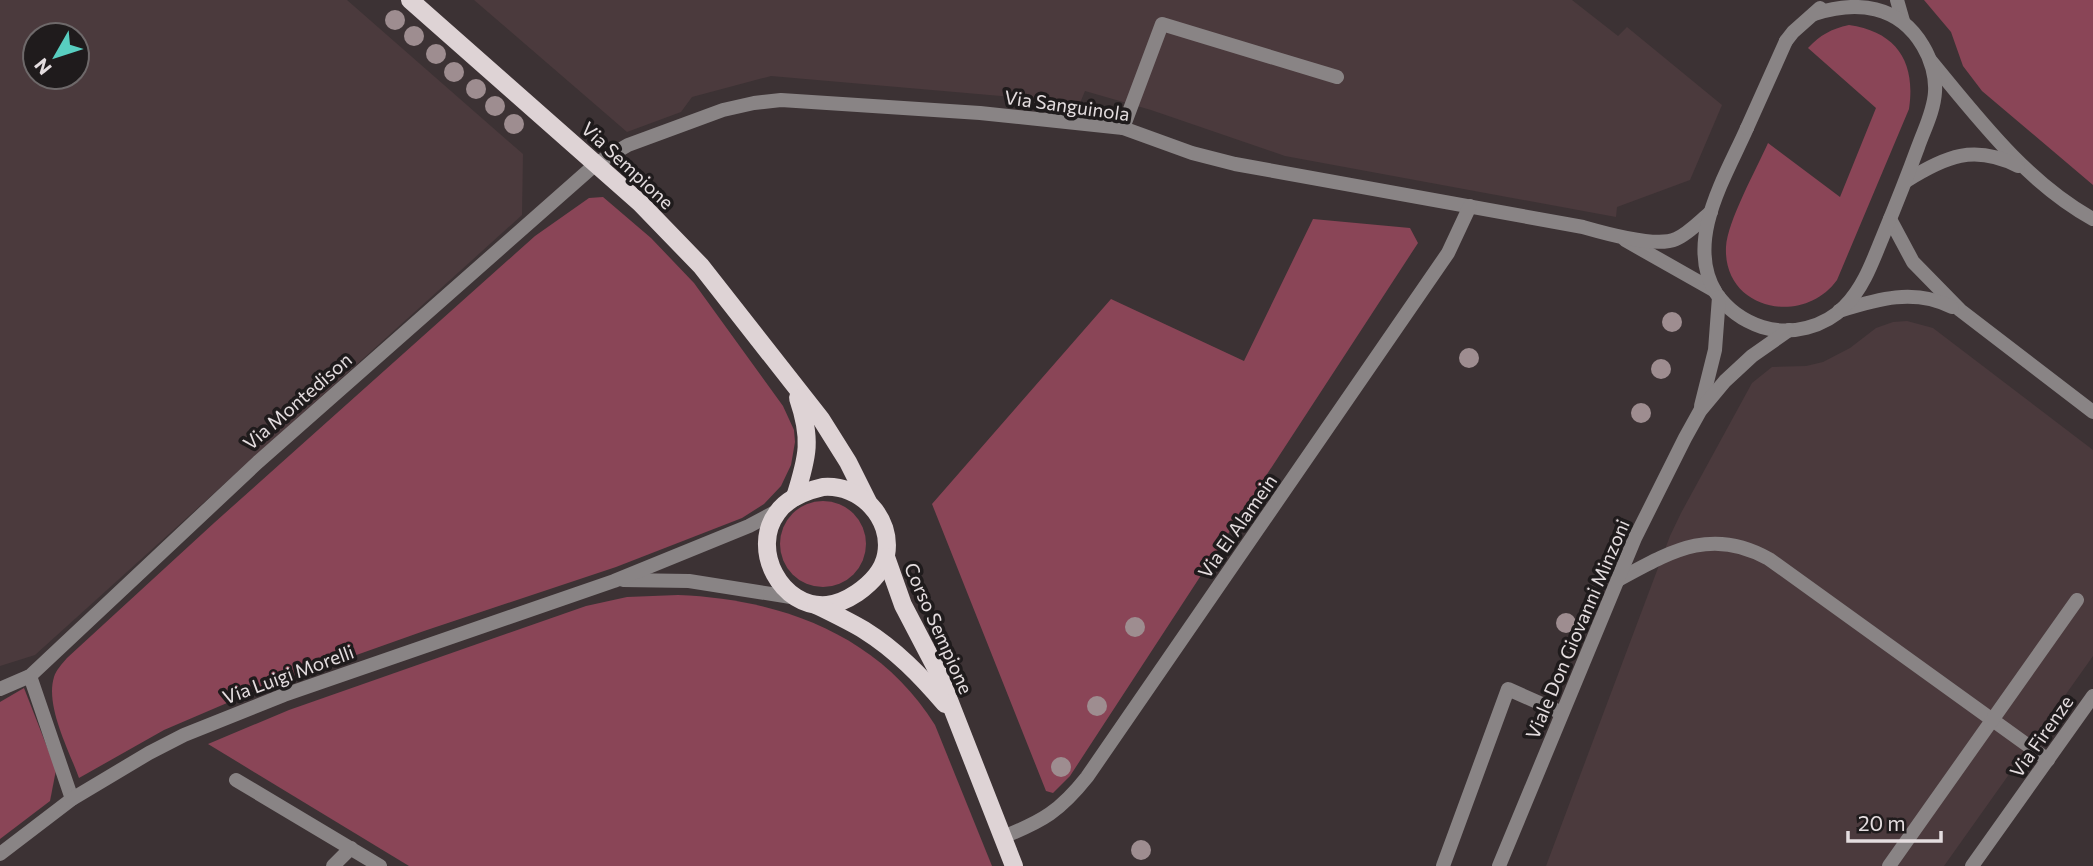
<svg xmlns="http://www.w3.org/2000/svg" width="2093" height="866" font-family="Commissioner,sans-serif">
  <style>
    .built { fill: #4b3a3d; fill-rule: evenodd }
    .green { fill: #8a4557 }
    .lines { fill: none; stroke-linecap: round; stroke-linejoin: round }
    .service { stroke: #898485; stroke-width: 14 }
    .minor { stroke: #898485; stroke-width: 14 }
    .tertiary { stroke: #898485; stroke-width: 14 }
    .primary { stroke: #ded3d5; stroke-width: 18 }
    .tertiary-bridge { stroke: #898485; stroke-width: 14 }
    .tree { fill: #9e8d90 }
    .labels { text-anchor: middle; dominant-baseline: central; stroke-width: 7; stroke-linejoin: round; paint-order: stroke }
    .street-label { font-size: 19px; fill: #e4dddf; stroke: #1f1b1c }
  </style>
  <rect width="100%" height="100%" fill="#3c3234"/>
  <g class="built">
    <path d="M0,0H347L523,154L522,215L35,655L0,666ZM35,35H77V77H35Z"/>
    <polygon points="474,0 1572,0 1618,36 1627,27 1722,105 1690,180 1617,207 1616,217 1285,156 1151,110 1085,91 1080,103 771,76 692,97 681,112 627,132"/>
    <polygon points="1907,321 1933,328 2093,450 2093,656 1944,866 1546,866 1670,536 1681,513 1752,383 1772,367 1806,366 1823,362 1850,348 1876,328 1893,322"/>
  </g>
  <g class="green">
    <polygon points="1924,0 2093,0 2093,185 1982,91 1963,66 1951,32"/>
    <path d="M1849,25C1897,32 1916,62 1909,109L1837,280C1803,327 1723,310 1726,247C1727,222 1757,168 1768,143L1840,197L1876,108L1808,48C1820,35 1831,29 1849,25Z"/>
    <path d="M603,197L651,238L694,283L783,406L794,430L795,442L791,465L781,486L764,504L742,518L616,567L424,631L255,691L164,730L79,778C69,750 45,706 54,677C56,670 62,664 67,658L214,523L535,236L589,198Z"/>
    <polygon points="1313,219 1410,228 1418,243 1070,776 1053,793 1046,791 932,504 1111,299 1244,361"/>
    <circle cx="823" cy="544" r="43"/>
    <path d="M678,595C781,599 879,635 935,725L992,866H409L208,744L289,710L586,606L627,597Z"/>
    <polygon points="24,688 56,770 50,801 0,839 0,702"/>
  </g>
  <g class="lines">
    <g class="service">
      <polyline points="1123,128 1162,24 1337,77"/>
      <path d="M1618,580C1670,552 1711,526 1769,559L2048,760"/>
      <polyline points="1443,866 1508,689 1562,713"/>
      <polyline points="1889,866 2077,600"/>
    </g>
    <g class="minor">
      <path d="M1930,60C1978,118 2026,182 2093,219"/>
      <path d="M1906,181C1946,156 1974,144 2018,166"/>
      <polyline points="1890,219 1913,262 1960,310 2093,412"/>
      <polyline points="1625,240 1715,291"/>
      <path d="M1839,311C1878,299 1914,288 1952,307"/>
      <polyline points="30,676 72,799"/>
      <path d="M0,689L30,676L258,462L597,163L628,145L723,110L754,103L781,100L980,113L1123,128L1192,153L1235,164L1583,227C1604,233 1656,248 1676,239C1688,234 1700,221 1711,212"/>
      <polyline points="236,780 380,866"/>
      <path d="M1003,837C1043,821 1060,811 1087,777L1448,253L1470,206"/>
      <polyline points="333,866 351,848"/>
      <polyline points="1972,866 2093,696"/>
    </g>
    <g class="tertiary">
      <polyline points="1897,0 1903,21"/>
      <polyline points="1786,41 1793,32 1820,8"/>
      <path d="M1747,128C1726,176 1684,241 1716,293C1727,309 1744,321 1762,327C1791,336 1825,327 1845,306C1864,287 1873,260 1883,236C1895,207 1907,177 1918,147C1924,130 1934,111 1935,92C1936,77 1931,59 1923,46C1899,5 1857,0 1814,14"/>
      <polyline points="1701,406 1715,350 1719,297"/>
      <polyline points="623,580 689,581 797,598"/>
      <polyline points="0,854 72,799 149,753 184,735 284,695 614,581 749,526 777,511"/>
      <polyline points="1499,866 1635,538 1685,438 1700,411 1725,381 1752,356 1789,330"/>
    </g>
    <g class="primary">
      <polyline points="410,0 640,203 701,266 821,419 848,462 868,502"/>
      <path d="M823,487C860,484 893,518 886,555C883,571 870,584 857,593C848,599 838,604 827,605C781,609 750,549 777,513C787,498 806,491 823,487Z"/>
      <path d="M795,497C808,456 812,439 798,398"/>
      <polyline points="886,557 903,605 938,672 1014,866"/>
      <path d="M816,605C832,613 849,621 864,630C896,650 921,676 945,704"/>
    </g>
    <polyline class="tertiary-bridge" points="1747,128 1786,41"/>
  </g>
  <g class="tree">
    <circle cx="395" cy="20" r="10"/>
    <circle cx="414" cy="36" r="10"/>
    <circle cx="436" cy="54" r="10"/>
    <circle cx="454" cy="72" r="10"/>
    <circle cx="476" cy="89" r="10"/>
    <circle cx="495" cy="106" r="10"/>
    <circle cx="514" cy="124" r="10"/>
    <circle cx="1672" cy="322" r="10"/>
    <circle cx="1469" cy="358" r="10"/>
    <circle cx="1661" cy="369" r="10"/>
    <circle cx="1641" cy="413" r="10"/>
    <circle cx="1566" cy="623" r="10"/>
    <circle cx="1135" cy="627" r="10"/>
    <circle cx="1097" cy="706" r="10"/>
    <circle cx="1061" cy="767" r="10"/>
    <circle cx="1141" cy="850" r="10"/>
  </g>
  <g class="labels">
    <g class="street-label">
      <text transform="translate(1067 105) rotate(8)">Via Sanguinola</text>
      <text transform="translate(628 165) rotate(43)">Via Sempione</text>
      <text transform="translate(297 401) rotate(-41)">Via Montedison</text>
      <text transform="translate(1237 526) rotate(-55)">Via El Alamein</text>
      <text transform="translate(939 628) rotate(66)">Corso Sempione</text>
      <text transform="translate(1577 629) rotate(-67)">Viale Don Giovanni Minzoni</text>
      <text transform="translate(288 674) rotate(-20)">Via Luigi Morelli</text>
      <text transform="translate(2041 736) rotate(-55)">Via Firenze</text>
    </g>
  </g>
  <g transform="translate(56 56) rotate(231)"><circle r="33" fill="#1f1b1c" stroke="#6e696a" stroke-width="2"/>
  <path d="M0-5L12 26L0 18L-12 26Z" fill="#58cec0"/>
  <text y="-10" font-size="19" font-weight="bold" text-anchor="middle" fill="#e4dddf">N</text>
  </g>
  <path d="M1848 831v10h93v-10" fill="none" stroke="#e4dddf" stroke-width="3.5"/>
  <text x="1858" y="831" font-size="21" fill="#e4dddf" stroke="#1f1b1c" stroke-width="5" paint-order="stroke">20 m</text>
</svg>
